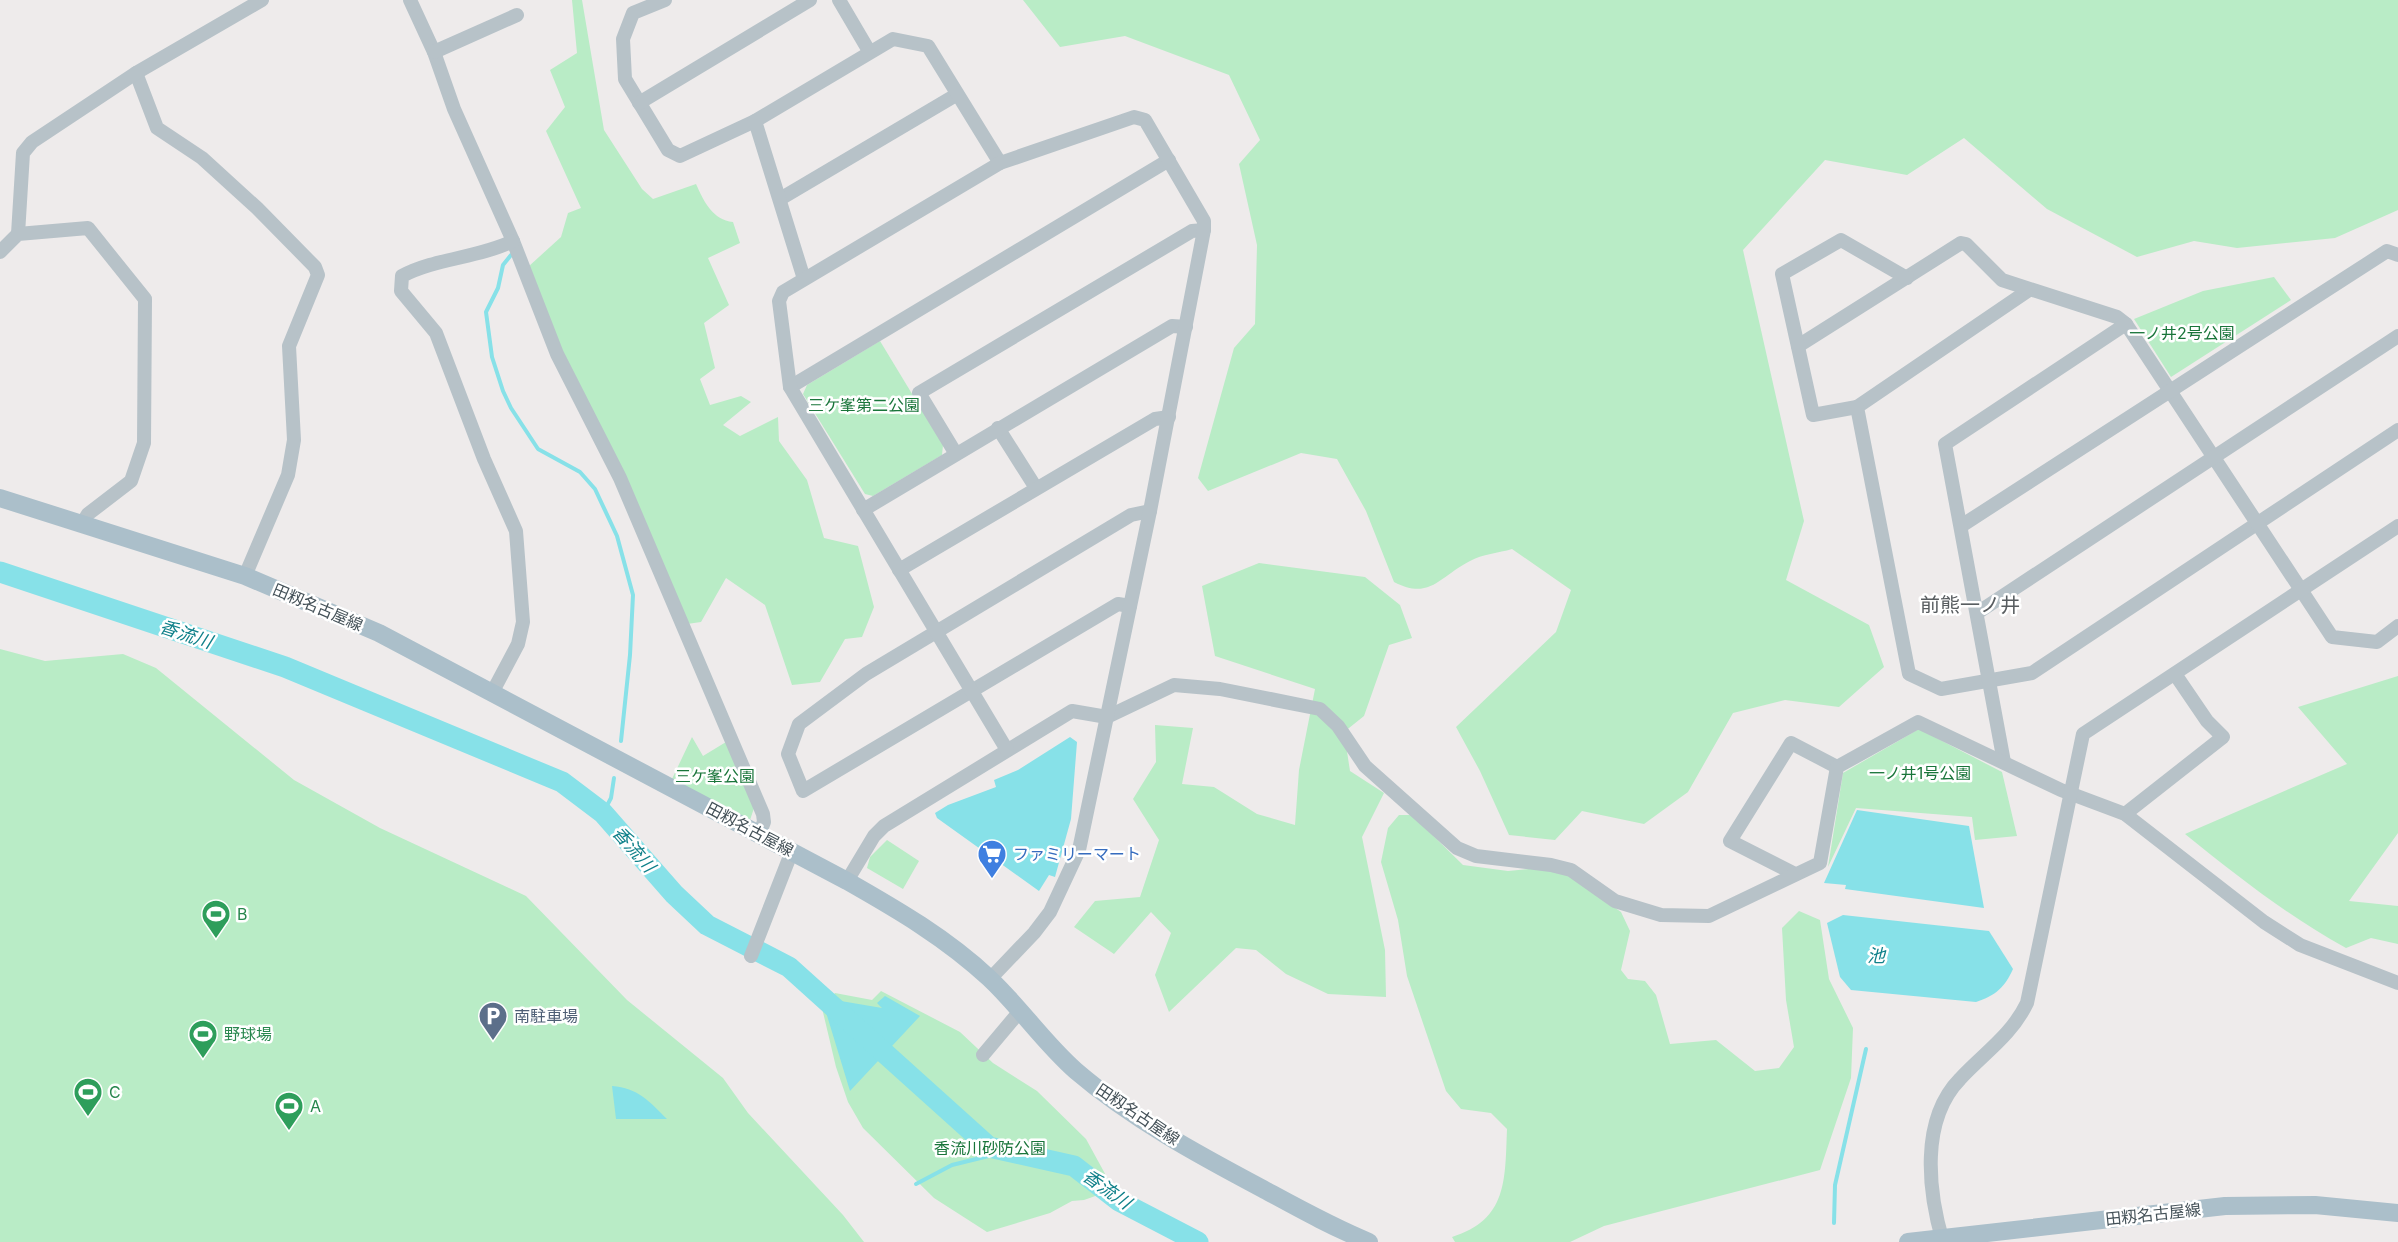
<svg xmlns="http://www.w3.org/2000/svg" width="2398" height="1242" font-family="Inter,'Noto Sans JP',sans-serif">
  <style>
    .green { fill: #b9ecc6 }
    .water { fill: #87e1e8 }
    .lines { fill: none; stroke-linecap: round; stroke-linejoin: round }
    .stream { stroke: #87e1e8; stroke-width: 4 }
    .river { stroke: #87e1e8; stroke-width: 21 }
    .minor { stroke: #b7c2c8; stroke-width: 14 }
    .major { stroke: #abbfca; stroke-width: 18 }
    .labels { text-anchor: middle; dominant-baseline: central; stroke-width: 5; stroke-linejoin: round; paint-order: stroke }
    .park-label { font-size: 16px; fill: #19753a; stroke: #fff }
    .street-label { font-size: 16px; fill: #445158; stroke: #fff }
    .shop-label { font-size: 16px; fill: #366cbe; stroke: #fff; text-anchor: start }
    .leisure-label { font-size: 16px; fill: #27864d; stroke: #fff; text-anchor: start }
    .service-label { font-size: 16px; fill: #4e5e75; stroke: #fff; text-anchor: start }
    .water-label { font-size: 18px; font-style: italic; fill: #10818a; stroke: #fff }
    .quarter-label { font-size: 20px; fill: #585d60; stroke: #fff }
  </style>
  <rect width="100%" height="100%" fill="#eeebeb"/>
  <g class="green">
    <path d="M572,0H582L604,130L642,189L653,199L696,184C704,202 713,220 733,222L740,243L708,258L729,305L704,323L715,368L700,379L710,405L741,396L751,402L723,425L740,436L778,417L779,441L807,480L824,538L858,546L874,607L862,637L845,639L820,682L792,685L765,605L726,578L701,622L687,624L562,353L528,267L561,237L568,213L581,208L546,131L565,107L550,70L577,53Z"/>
    <path d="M1023,0H2398V210L2335,238L2237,248L2194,241L2137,257L2047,209L1964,138L1907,175L1825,160L1743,250L1804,521L1786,580L1869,625L1884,667L1839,707L1785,700L1733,713L1688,792L1644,824L1582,811L1555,840L1509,835L1480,771L1456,727L1556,632L1571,590L1512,549C1499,553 1482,554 1470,561C1440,576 1430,601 1394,582L1366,511L1337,459L1301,453L1208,491L1198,478L1234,348L1255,324L1257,245L1239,164L1260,140L1229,75L1125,36L1060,47Z"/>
    <polygon points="2274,277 2291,300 2171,377 2134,319 2203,291"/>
    <polygon points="880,341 943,445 942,455 873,496 865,494 803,394 807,385"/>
    <polygon points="1259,563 1365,577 1400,605 1412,638 1389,645 1364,716 1344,732 1350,771 1384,793 1362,837 1385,950 1386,997 1328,994 1286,974 1256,950 1236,948 1169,1012 1155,975 1171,933 1151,912 1114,954 1074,927 1095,901 1140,897 1159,840 1133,799 1156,762 1155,725 1193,728 1182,784 1214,787 1257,814 1295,825 1299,770 1315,689 1215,656 1202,586"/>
    <polygon points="0,649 45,661 123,654 156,668 294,780 380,828 526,896 627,1000 723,1078 748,1113 843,1215 864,1242 0,1242"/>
    <path d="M2398,676V833L2349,901L2398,906V944L2371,938L2346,948C2288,916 2237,876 2185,834L2347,764L2298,707Z"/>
    <polygon points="1919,729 2002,772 2017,836 1975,840 1972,817 1856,808 1828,867 1843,773"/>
    <polygon points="692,737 703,756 726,742 754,808 750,820 672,779"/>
    <path d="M1399,815H1412L1463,865L1508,871L1538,868L1560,869L1621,912L1630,931L1621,970L1628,979L1645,981L1656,995L1670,1044L1716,1040L1755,1071L1779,1068L1794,1047L1786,1000L1782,928L1799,911L1820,920L1829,979L1853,1028L1851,1078L1820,1170L1604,1226L1570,1242H1455L1452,1237C1508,1220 1505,1179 1507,1129L1491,1113L1461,1109L1446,1091L1407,976L1398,920L1381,862L1388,828Z"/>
    <polygon points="887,840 919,861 903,889 867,868 870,857"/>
    <polygon points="881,991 960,1032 993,1063 1037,1091 1086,1139 1109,1181 1101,1194 1084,1200 1072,1201 1050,1213 987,1232 934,1198 863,1128 848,1102 836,1067 822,1008 835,993 872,1000"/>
  </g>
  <g class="water">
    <polygon points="1070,737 1077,742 1071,819 1055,877 1049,875 1039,891 937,818 935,813 948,805 996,787 994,780 1018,770"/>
    <polygon points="1857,810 1969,826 1984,908 1845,889 1846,885 1824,883"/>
    <path d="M1843,915L1989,931L2013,969C2005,987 1995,996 1976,1002L1851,990L1840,977L1827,923Z"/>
    <polygon points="885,996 920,1016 850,1091 825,1009 835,1000 882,1008 877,1003"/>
    <path d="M612,1086C638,1088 649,1101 667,1119H616Z"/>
  </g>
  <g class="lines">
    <g class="stream">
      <polyline points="511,255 503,265 498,288 486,312 492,357 503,391 511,408 538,449 580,472 595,489 617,536 633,595 630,655 621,741"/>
      <polyline points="603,813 611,798 614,778"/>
      <polyline points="916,1184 952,1165 1009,1151"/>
      <polyline points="1834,1223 1835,1185 1866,1049"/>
    </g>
    <polyline class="river" points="0,572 285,667 562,782 603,813 674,894 707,925 789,967 989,1147 1074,1166 1119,1201 1198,1242"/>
    <g class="minor">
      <polyline points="410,0 434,52 454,109 513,241 557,354 620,478 763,814 764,822 759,834"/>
      <polyline points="665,0 633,13 623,39 625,79 668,150 680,156 755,121"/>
      <polyline points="839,0 869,51"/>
      <polyline points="434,52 517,15"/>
      <polyline points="136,73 157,128 202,158 257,208 315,267 318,275 289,346 294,440 288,475 245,576"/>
      <polyline points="639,103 810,0"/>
      <polyline points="780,199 956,95"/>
      <polyline points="18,234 23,153 32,142 136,73 262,0"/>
      <polyline points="0,252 18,234 88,228 145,299 144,443 131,481 88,514 81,525"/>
      <polyline points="804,279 755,121 893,39 928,46 1000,163"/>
      <polyline points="2029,290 1857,407 1909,674 1941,689 2032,673 2398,430"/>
      <polyline points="1798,346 1961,243 1966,244 2002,280 2117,317 2126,324 2332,637 2377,642 2398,626"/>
      <polyline points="790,387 1169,160"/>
      <polyline points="1857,407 1813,415 1782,274 1841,240 1907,278"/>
      <polyline points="998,428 1036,488"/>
      <polyline points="956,454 919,393 1192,231 1204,230"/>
      <polyline points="863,510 1172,326 1186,327"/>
      <polyline points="1961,526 2387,251 2398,255"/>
      <polyline points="899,570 1155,419 1169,417"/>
      <polyline points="1130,606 1118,604 803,791 788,754 799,724 866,674 1131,515 1150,511"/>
      <polyline points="1977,613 2398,336"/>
      <path d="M492,693L518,644L523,622L516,531L484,459L436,333L401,291L402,276C436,258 478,258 513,241"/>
      <polyline points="2004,762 1945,444 2126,324"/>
      <polyline points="2125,814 2223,737 2207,721 2175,674"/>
      <polyline points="1795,874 1730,841 1791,743 1837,767"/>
      <polyline points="847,881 874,836 884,826 1072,711 1107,717 1174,685 1220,689 1320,709 1338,726 1365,766 1457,848 1476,856 1551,865 1571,870 1615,901 1661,915 1709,916 1820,863 1837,767 1918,722 2061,790 2125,814 2264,922 2300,945 2398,983"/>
      <polyline points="751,956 792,851"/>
      <polyline points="990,979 1034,933 1050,912 1079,850 1150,511 1204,230 1204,221 1145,120 1134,117 1000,163 783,292 779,301 790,387 1007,750"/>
      <polyline points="983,1055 1020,1011"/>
      <path d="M1943,1242C1928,1191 1920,1120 1960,1079C1984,1053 2011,1036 2027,1003L2083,734L2398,526"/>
    </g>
    <g class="major">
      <path d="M0,498L245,576L379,633L847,881C898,910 946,938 989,978C1020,1007 1044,1043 1076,1071C1132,1119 1199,1155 1263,1189C1298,1208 1332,1227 1369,1242"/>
      <polyline points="1908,1242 2225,1206 2315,1205 2398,1213"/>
    </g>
  </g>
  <defs>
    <g id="supermarket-pin" transform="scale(1.5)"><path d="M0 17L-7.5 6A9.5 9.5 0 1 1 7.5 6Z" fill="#3f7fe0" stroke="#fff"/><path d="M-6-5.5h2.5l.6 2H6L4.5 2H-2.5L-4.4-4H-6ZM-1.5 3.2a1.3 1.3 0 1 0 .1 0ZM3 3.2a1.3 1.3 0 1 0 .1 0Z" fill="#fff"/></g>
    <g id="stadium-pin" transform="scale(1.5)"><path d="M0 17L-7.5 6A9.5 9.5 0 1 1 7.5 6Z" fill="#2e9e5b" stroke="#fff"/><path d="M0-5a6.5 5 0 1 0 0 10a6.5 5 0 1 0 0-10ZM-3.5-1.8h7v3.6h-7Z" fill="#fff"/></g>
    <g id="parking-pin" transform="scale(1.5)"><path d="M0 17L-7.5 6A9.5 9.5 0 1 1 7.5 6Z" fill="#5c6f8a" stroke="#fff"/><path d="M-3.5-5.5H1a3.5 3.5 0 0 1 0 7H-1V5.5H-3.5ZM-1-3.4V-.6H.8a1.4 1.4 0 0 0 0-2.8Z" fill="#fff"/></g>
  </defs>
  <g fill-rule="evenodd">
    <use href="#supermarket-pin" x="992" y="854"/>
    <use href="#stadium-pin" x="216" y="914"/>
    <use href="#parking-pin" x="493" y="1016"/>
    <use href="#stadium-pin" x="203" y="1034"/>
    <use href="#stadium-pin" x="88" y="1092"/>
    <use href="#stadium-pin" x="289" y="1106"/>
  </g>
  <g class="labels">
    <g class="park-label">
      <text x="2182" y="333">一ノ井2号公園</text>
      <text x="864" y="405">三ケ峯第二公園</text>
      <text x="1920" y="773">一ノ井1号公園</text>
      <text x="715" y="776">三ケ峯公園</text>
      <text x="990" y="1148">香流川砂防公園</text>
    </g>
    <g class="street-label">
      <text transform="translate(318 607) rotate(23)">田籾名古屋線</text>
      <text transform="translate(750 829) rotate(28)">田籾名古屋線</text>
      <text transform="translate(1138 1114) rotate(34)">田籾名古屋線</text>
      <text transform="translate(2153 1214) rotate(-6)">田籾名古屋線</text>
    </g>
    <g class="shop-label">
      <text x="1013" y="854">ファミリーマート</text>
    </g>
    <g class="leisure-label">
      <text x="237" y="914">B</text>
      <text x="224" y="1034">野球場</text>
      <text x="109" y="1092">C</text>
      <text x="310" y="1106">A</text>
    </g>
    <g class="service-label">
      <text x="514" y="1016">南駐車場</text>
    </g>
    <g class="water-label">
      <text transform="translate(186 634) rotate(18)">香流川</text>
      <text transform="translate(634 849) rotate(49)">香流川</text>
      <text x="1876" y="955">池</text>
      <text transform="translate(1107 1189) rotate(35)">香流川</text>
    </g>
    <g class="quarter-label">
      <text x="1970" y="605">前熊一ノ井</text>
    </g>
  </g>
</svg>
